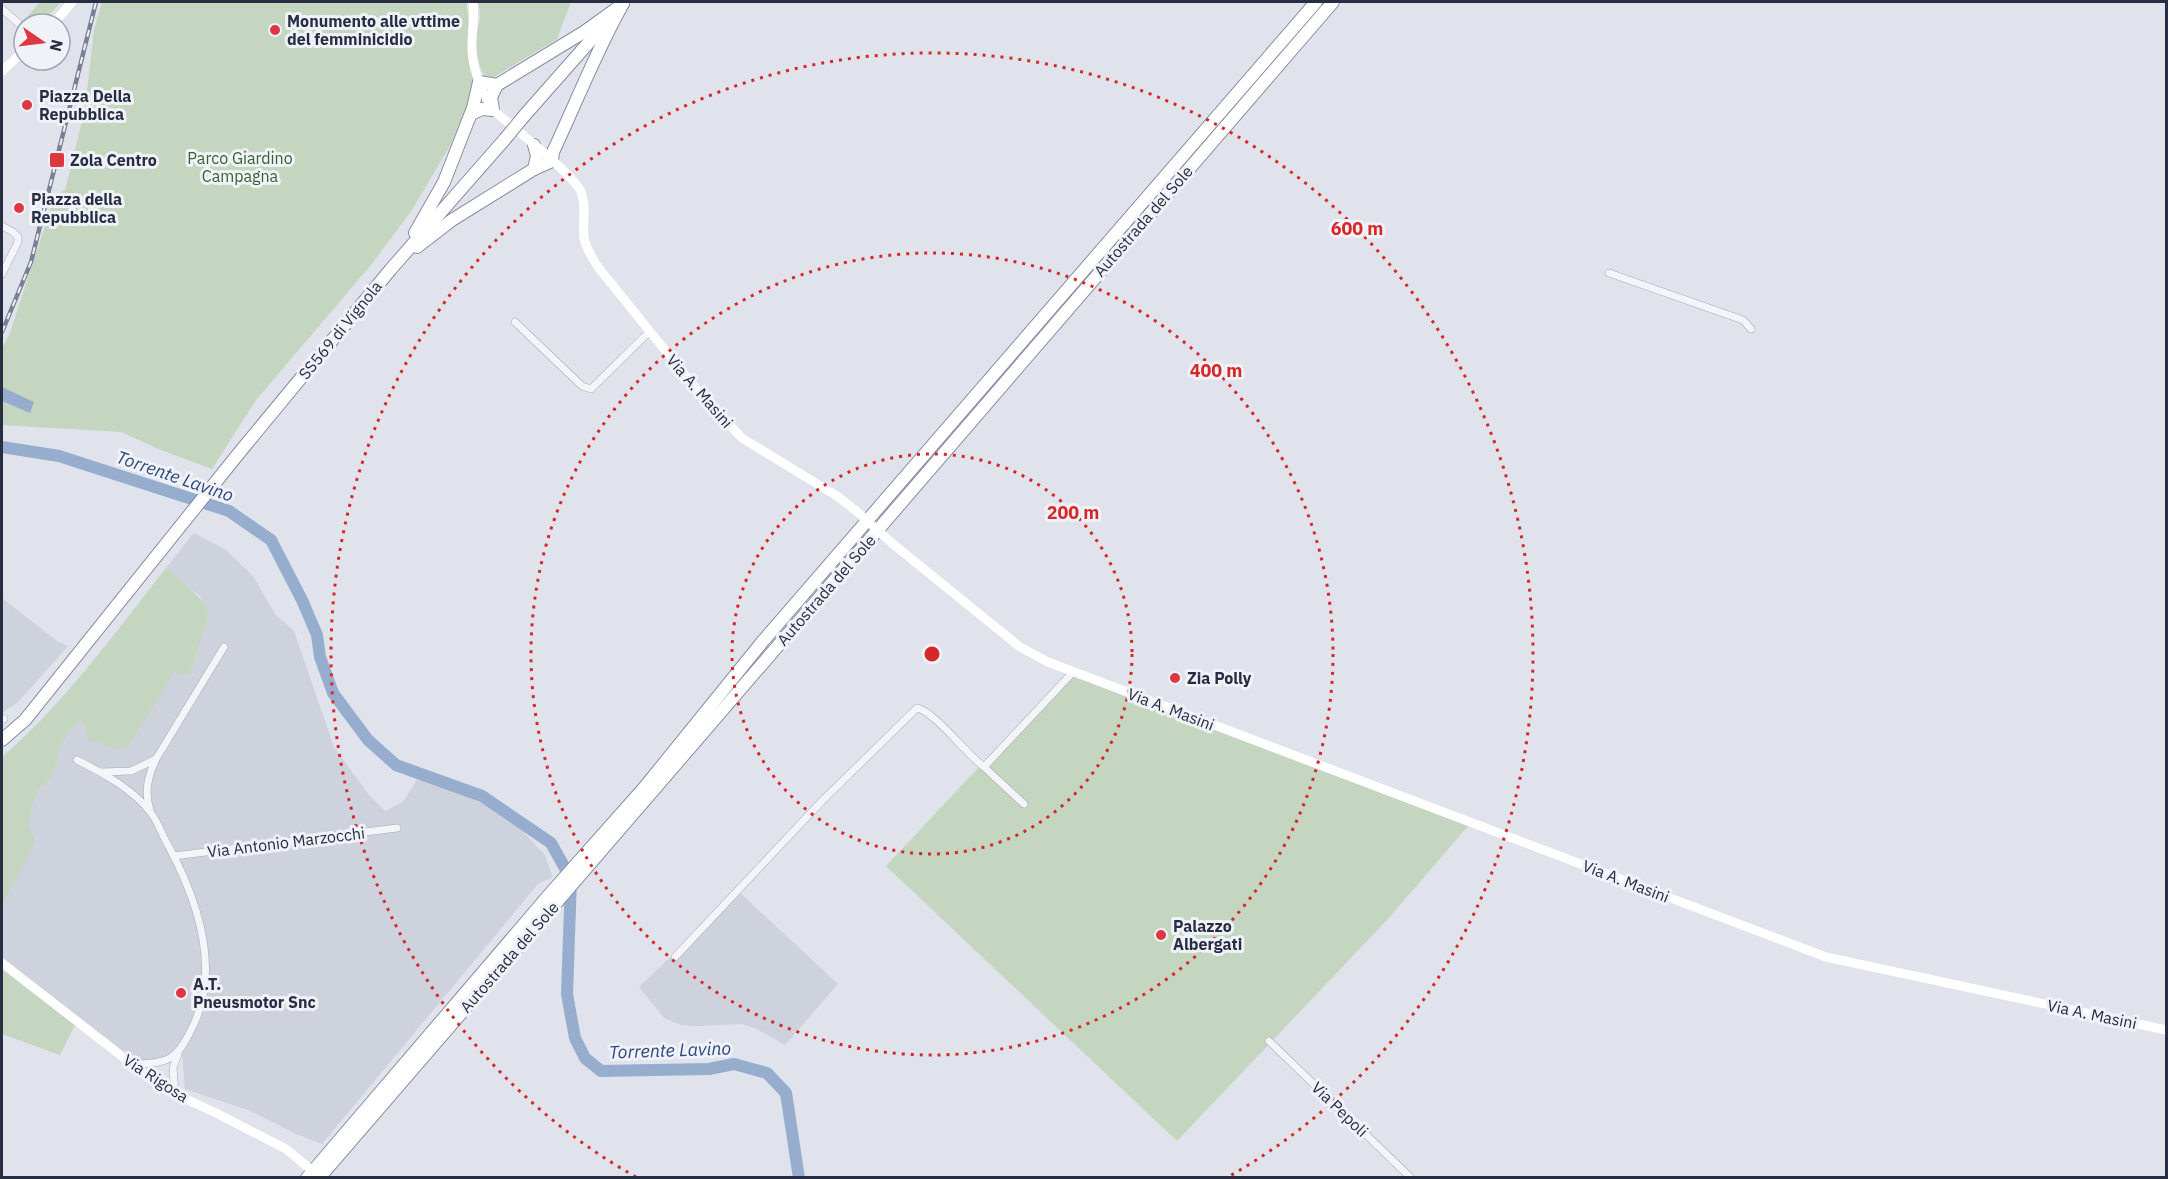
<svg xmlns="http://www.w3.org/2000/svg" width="2168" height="1179" font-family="'IBM Plex Sans',sans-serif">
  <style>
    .built { fill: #ced2dd }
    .green { fill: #c4d5c0 }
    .water { fill: #97adce }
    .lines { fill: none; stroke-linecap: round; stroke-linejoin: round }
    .river { stroke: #97adce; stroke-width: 12 }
    .street-casing { stroke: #a5a9b6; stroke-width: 8 }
    .highway-casing { stroke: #868ea3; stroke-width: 14 }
    .street { stroke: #f3f5f8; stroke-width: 7 }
    .secondary { stroke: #fff; stroke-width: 9 }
    .highway { stroke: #fff; stroke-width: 12 }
    .rail-casing { stroke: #788096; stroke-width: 4.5 }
    .rail { stroke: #f0f2f8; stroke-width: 2; stroke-dasharray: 7; stroke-linecap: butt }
    .highway-bridge-casing { stroke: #868ea3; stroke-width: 14; stroke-linecap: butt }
    .secondary-bridge { stroke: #fff; stroke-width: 9 }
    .highway-bridge { stroke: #fff; stroke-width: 12 }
    .ring { fill: none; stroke: #d62828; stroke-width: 3; stroke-dasharray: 3 6 }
    .poi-dot { fill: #dd3841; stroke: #f0f2f8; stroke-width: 2 }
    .labels { text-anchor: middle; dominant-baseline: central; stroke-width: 6; stroke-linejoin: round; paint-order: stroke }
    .poi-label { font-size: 16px; font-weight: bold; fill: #272e44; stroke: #f0f2f8; text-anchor: start }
    .park-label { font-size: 16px; fill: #376132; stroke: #f0f2f8 }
    .street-label { font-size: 16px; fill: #272e44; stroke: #f0f2f8 }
    .water-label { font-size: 18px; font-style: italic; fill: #2c487c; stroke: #f0f2f8 }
    .centre { fill: #d62828; stroke: #f0f2f8; stroke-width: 3 }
    .ring-label { font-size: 18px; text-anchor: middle; font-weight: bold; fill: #d62828; stroke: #f0f2f8; stroke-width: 6; stroke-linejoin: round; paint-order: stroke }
  </style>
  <rect width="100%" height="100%" fill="#e0e3eb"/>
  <g class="built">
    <polygon points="194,533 226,550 253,576 275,614 294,631 334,747 369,795 385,811 403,802 418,778 457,792 494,809 516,824 545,855 553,877 538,884 322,1144 296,1134 251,1111 185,1089 182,1052 157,1062 133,1066 2,962 2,906 32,806 38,791 50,778 57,764 58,753 70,729 80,721 86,729 129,746 174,671 192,668 209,614 199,595 177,580 166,568"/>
    <polygon points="2,598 57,641 68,646 18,702 2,713"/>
    <polygon points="739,892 838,984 785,1045 755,1028 742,1024 696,1026 681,1025 664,1018 639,987"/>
  </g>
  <g class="green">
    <polygon points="40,2 61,2 41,24 27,24 23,22"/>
    <polygon points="102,2 466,2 473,47 480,79 451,144 412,210 371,265 256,400 212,469 161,450 121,432 2,425 2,348 10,333 55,195 65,190 85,109 94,30"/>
    <path d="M478,2H571L557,39L494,77L485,76C477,65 477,49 473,36C481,24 481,16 478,2Z"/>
    <path d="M166,568C181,584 201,593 209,614L192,668L188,675L174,672L129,746L115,749L89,740L86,729L80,721L70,729L58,753L57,764L50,778L38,791L32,806L28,823L35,841L2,906V757C65,703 114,634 166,568Z"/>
    <polygon points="1071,669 1469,825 1386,921 1177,1141 886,866"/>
    <polygon points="2,962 77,1021 60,1055 2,1034"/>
  </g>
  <polygon class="water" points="2,387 34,402 30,413 2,401"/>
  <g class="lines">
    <polyline class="river" points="2,447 59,456 229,511 271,540 302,600 317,635 320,657 333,693 368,740 396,765 482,796 551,843 571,879 567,994 575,1038 585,1058 601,1071 709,1069 734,1064 767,1073 786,1093 799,1178"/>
    <g class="street-casing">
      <g id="street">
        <polyline points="2,9 24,28"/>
        <polyline points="2,226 13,232 18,237 18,242 2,274"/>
        <polyline points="1609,273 1743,320 1751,329"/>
        <polyline points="515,322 582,386 591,389 650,331"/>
        <polyline points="2,718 4,719"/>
        <path d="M77,760C103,773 133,789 151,813C158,822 162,835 168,845C197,899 222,969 192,1028C177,1060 168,1064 132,1064"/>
        <polyline points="984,767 1024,804"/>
        <polyline points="102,772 131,771 154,760"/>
        <path d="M150,810C144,792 148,776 156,759L224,647"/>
        <polyline points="174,856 397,828"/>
        <path d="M675,957L822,801L917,708C934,711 967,755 984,767L1073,672"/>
        <polyline points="1269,1041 1411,1178"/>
        <polyline points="175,1094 173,1068 178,1054"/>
      </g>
    </g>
    <g class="highway-casing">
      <g id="highway">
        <polyline points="471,114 482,109 493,110 491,97 497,85 584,32 623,4"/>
        <polyline points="524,116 606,23"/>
        <path d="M534,169L552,161L553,152C576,103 595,54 621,7"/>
        <polyline points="415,233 444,182 473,108 479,82 497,85"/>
        <polyline points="417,247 452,220 534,169 537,156 534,145"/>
        <polyline points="2,740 25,720 239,453 391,269 505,139"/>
        <polyline points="307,1178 549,895 644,788 763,641 1316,2"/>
        <polyline points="319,1178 1333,2"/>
      </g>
    </g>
    <use href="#street" class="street"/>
    <g class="secondary">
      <path d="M473,2C475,16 472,29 472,44C471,67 481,90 493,110C510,125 575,175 581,192C587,207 582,222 584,238C586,248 592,258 598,267L697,390L742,438L837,496L855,510"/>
      <polyline points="53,24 72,2"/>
      <polyline points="2,71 24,51"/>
      <polyline points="893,544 1020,647 1048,662 1826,957 2166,1030"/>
      <polyline points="2,963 150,1078 175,1094 216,1113"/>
    </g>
    <use href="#highway" class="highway"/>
    <g class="rail-casing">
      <polyline id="rail" points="2,332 31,262 96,2"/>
    </g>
    <use href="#rail" class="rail"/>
    <g class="highway-bridge-casing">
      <polyline id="highway-bridge" points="505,139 524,116"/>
    </g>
    <g class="secondary-bridge">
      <polyline points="855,510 893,544"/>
      <polyline points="216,1113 286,1149 321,1178"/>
    </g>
    <use href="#highway-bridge" class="highway-bridge"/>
  </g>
  <g class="ring">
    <circle cx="932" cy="654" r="200"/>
    <circle cx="932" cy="654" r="401"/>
    <path d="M636 1177A601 601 0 1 1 1228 1177"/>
  </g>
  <g class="poi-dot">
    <circle cx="275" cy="30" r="6"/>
    <circle cx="27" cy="105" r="6"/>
    <rect x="49" y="152" width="16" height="16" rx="3"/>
    <circle cx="19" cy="208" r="6"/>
    <circle cx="1175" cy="678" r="6"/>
    <circle cx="1161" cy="935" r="6"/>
    <circle cx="181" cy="993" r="6"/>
  </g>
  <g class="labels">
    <g class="poi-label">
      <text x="287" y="21">Monumento alle vttime<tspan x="287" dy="18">del femminicidio</tspan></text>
      <text x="39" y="96">Piazza Della<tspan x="39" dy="18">Repubblica</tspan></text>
      <text x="70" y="160">Zola Centro</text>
      <text x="31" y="199">Piazza della<tspan x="31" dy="18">Repubblica</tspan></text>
      <text x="1187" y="678">Zia Polly</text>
      <text x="1173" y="926">Palazzo<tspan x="1173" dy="18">Albergati</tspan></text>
      <text x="193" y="984">A.T.<tspan x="193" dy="18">Pneusmotor Snc</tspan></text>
    </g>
    <g class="park-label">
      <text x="240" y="158">Parco Giardino<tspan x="240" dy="18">Campagna</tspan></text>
    </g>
    <g class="street-label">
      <text transform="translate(1143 221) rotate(-49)">Autostrada del Sole</text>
      <text transform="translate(340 330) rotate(-51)">SS569 di Vignola</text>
      <text transform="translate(700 391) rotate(49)">Via A. Masini</text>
      <text transform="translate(826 590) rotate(-49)">Autostrada del Sole</text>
      <text transform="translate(1171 709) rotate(21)">Via A. Masini</text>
      <text transform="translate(286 842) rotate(-7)">Via Antonio Marzocchi</text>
      <text transform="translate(1626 881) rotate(21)">Via A. Masini</text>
      <text transform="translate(509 957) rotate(-49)">Autostrada del Sole</text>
      <text transform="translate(2092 1014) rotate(12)">Via A. Masini</text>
      <text transform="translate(156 1078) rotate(33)">Via Rigosa</text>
      <text transform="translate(1340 1109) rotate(44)">Via Pepoli</text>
    </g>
    <g class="water-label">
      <text transform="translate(175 476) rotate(19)">Torrente Lavino</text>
      <text transform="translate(670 1050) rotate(-2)">Torrente Lavino</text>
    </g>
  </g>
  <circle cx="932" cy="654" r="9" class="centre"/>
  <g class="ring-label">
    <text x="1357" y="235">600 m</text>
    <text x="1216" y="377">400 m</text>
    <text x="1073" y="519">200 m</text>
  </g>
  <rect width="2168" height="1179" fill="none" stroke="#272e44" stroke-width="6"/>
  <g transform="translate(42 42) rotate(104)"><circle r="28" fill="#f0f2f8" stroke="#a0a4b0" stroke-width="1.5"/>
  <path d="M0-4.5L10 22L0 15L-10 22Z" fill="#dd3841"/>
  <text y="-9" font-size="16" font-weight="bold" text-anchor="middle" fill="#272e44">N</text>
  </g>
</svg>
